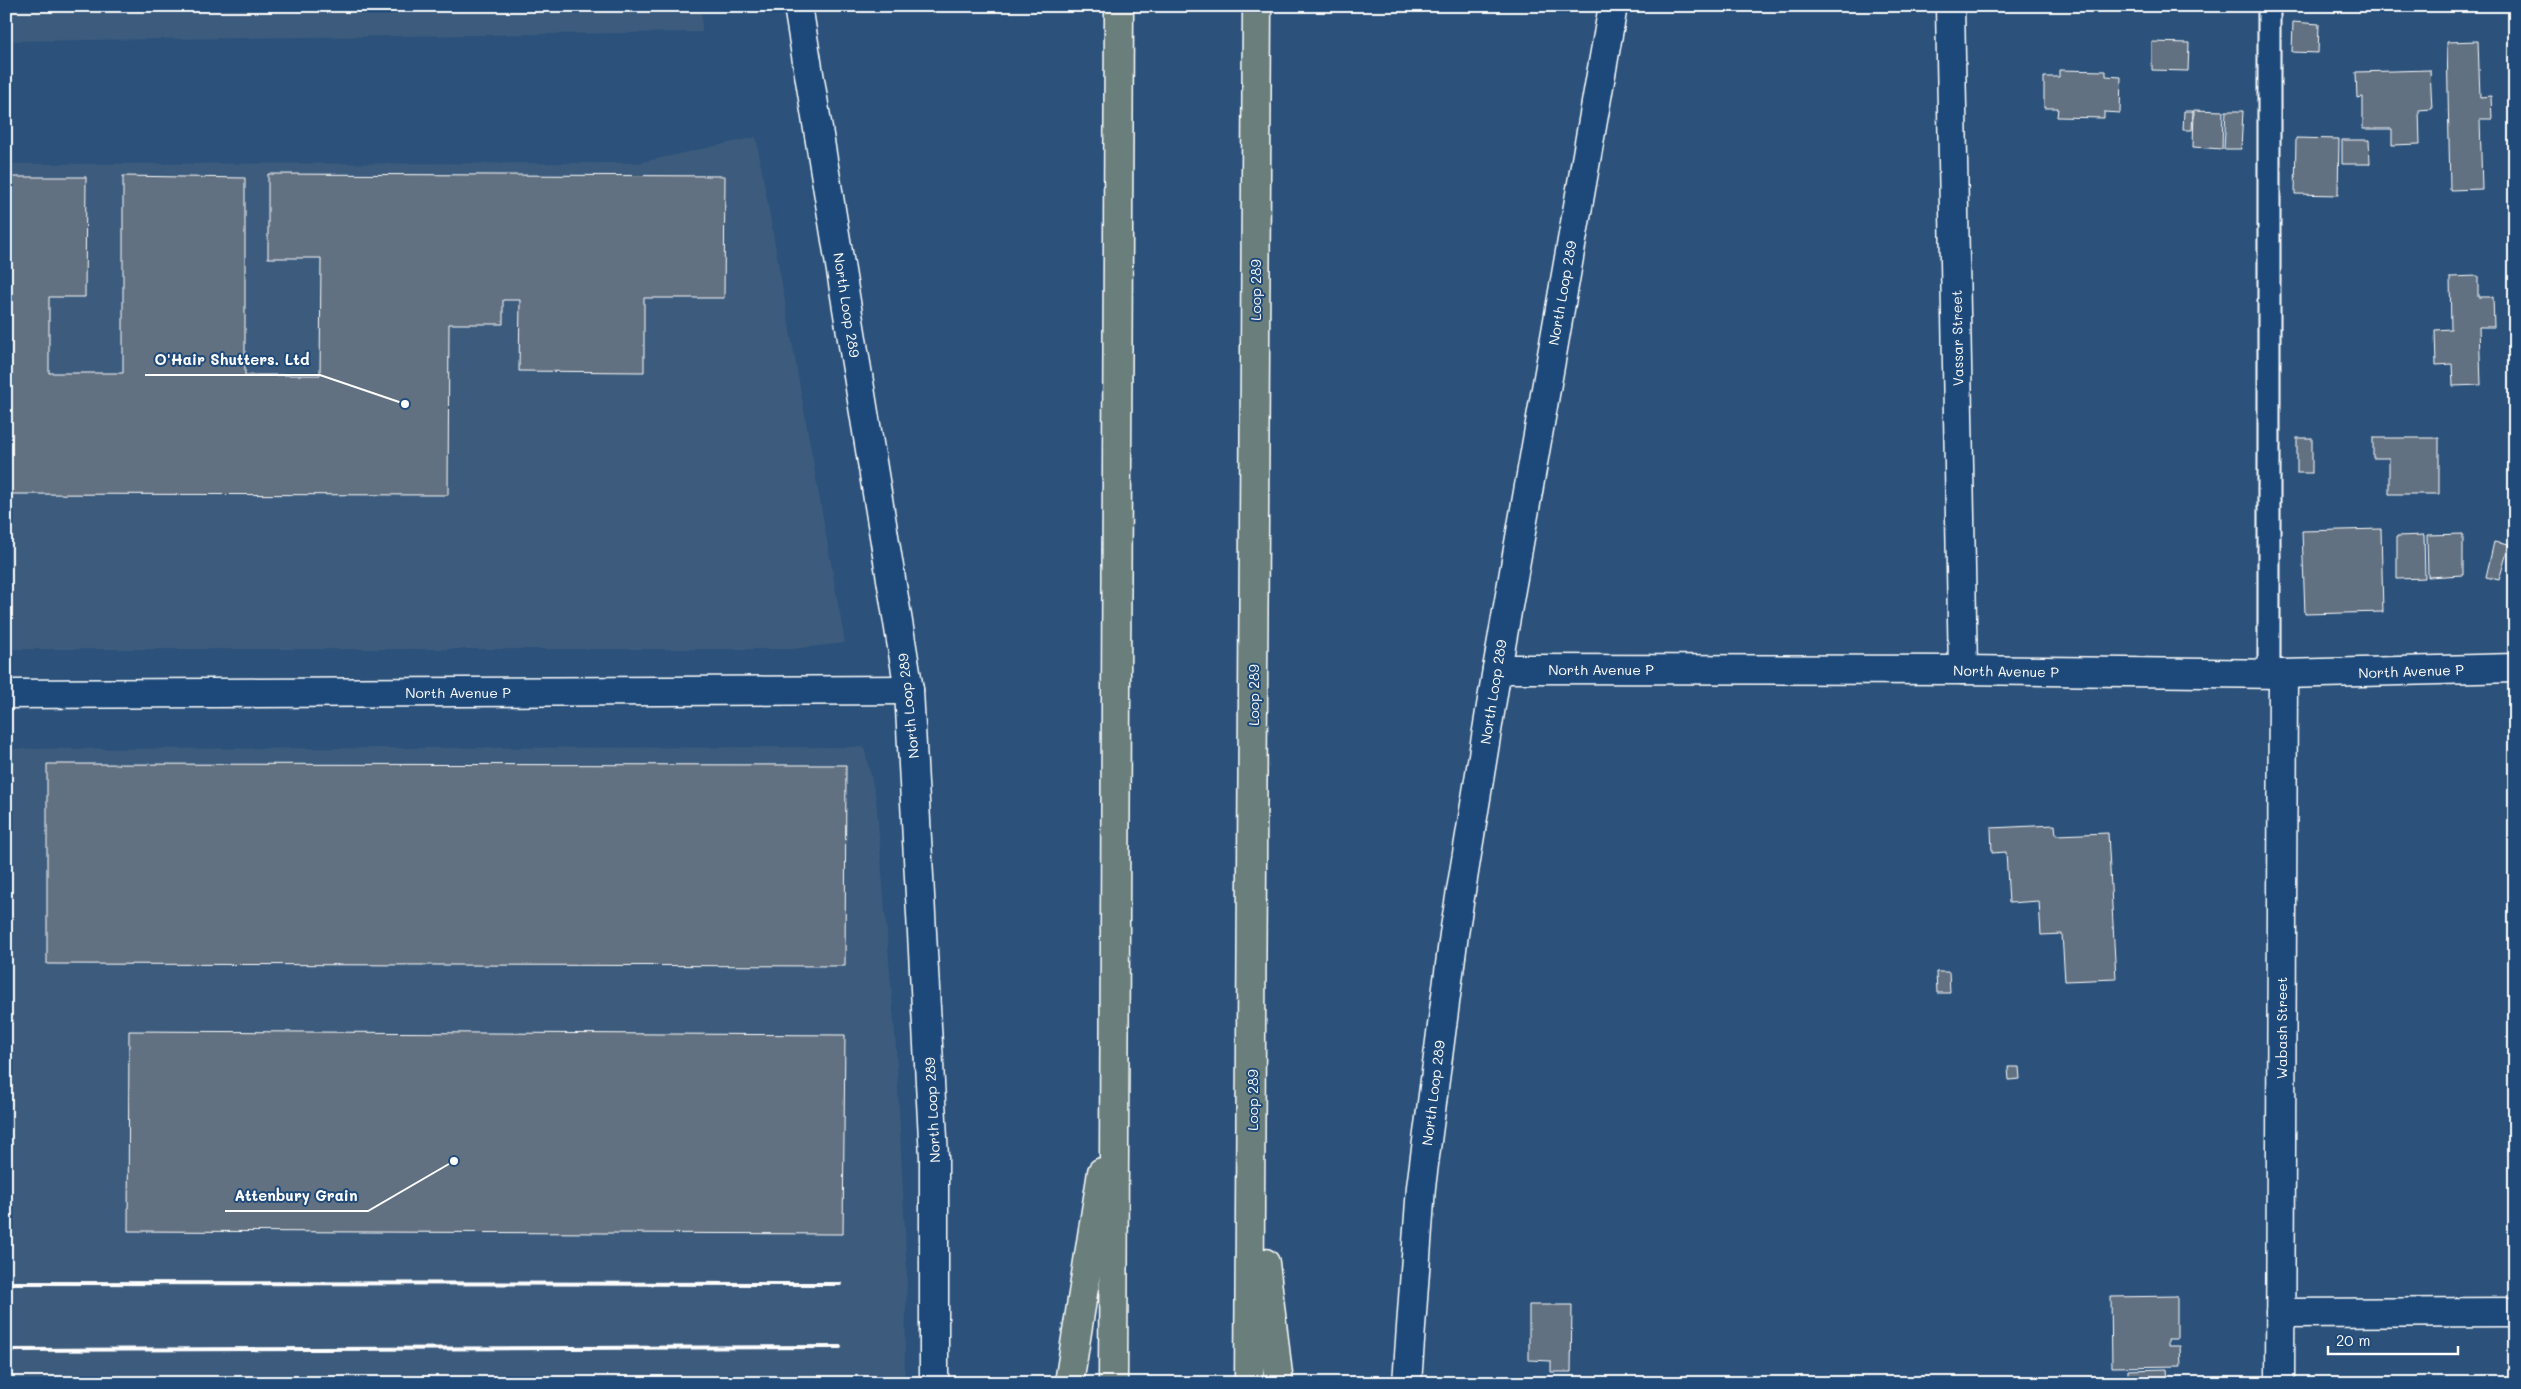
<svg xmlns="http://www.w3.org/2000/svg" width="2521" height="1389" font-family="Mali,sans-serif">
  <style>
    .built { fill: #3c5b7d }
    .building { fill: #627181; stroke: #fff }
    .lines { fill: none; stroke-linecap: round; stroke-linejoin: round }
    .service-casing { stroke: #fff; stroke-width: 25 }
    .minor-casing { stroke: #fff; stroke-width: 31 }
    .secondary-casing { stroke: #fff; stroke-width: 31 }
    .motorway-casing { stroke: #fff; stroke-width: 31 }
    .service { stroke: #1f4a7a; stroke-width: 21 }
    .minor { stroke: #1f4a7a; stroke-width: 28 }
    .secondary { stroke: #1f4a7a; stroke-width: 28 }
    .motorway { stroke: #6b7f7c; stroke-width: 28 }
    .rail { stroke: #fff; stroke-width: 4 }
    .labels { text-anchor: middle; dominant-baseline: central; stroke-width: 4; stroke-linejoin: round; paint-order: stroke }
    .street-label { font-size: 14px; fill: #fff; stroke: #1f4a7a }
    .leader { fill: none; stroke: #fff; stroke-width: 2 }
    .callout-dot { fill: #fff; stroke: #1f4a7a; stroke-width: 2 }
    .callout-label { font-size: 15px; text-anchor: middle; font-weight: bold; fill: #fff; stroke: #1f4a7a; stroke-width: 4; stroke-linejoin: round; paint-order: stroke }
  </style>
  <rect width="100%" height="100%" fill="#2c527b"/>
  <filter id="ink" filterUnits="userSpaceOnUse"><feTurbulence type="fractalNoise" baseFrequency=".02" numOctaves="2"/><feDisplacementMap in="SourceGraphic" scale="10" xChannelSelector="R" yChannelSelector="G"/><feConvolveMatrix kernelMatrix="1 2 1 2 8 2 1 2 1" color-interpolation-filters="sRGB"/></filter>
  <g filter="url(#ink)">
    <g class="built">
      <polygon points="6,6 701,6 702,32 6,41"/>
      <polygon points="756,137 845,643 791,649 6,649 6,164 638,163"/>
      <polygon points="864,747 876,798 896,1047 907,1276 904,1383 6,1383 6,749"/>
    </g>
    <g class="building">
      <polygon points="2293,22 2319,24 2318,53 2292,52"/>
      <polygon points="2478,41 2480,97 2491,96 2492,119 2480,119 2482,189 2450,190 2447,42"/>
      <polygon points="2152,42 2189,43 2188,71 2152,70"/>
      <polygon points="2059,70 2106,71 2106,76 2121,77 2120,113 2104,112 2104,118 2057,117 2058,108 2044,108 2044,77 2059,77"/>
      <polygon points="2430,70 2432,109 2419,110 2420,144 2392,145 2392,129 2363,129 2363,97 2357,98 2356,72"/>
      <polygon points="2194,110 2223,111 2222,149 2193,147"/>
      <polygon points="2184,111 2193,111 2192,130 2183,130"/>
      <polygon points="2226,111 2243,111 2241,149 2224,149"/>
      <polygon points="2296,138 2339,139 2338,195 2295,194"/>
      <polygon points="2342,140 2369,140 2370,164 2342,164"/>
      <polygon points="268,174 725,176 724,298 644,298 644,372 519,371 520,300 503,300 503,324 449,324 448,495 6,494 6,177 86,177 85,297 49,297 49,373 123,373 123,176 245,178 245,375 320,375 321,258 268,258"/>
      <polygon points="2478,276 2478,297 2493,297 2494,327 2479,327 2481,385 2453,386 2452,364 2436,365 2435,330 2451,329 2450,277"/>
      <rect x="2297" y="438" width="15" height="35"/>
      <polygon points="2373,438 2439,438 2439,494 2389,494 2389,458 2373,458"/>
      <polygon points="2381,529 2383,612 2305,614 2302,531"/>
      <polygon points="2463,534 2463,575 2428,577 2427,535"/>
      <polygon points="2424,535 2425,578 2397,579 2397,536"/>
      <polygon points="2494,542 2509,545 2499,580 2486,577"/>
      <polygon points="47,764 846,765 845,966 47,964"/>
      <polygon points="2055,825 2056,835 2108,833 2116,979 2065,981 2062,934 2041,935 2039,901 2009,903 2006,852 1992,853 1991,828"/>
      <polygon points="1936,972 1949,972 1950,993 1937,993"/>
      <polygon points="129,1031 845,1035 843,1234 128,1231"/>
      <polygon points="2008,1067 2019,1067 2020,1079 2009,1080"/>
      <polygon points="2177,1296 2177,1339 2168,1339 2168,1346 2180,1346 2181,1366 2112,1367 2111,1297"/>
      <polygon points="1529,1305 1572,1305 1571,1372 1551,1372 1551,1361 1529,1360"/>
      <polygon points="2167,1369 2168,1383 2128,1383 2128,1370"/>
    </g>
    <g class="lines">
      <g class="service-casing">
        <polyline id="service" points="2269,6 2269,674"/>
      </g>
      <g class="minor-casing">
        <g id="minor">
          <polyline points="1950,6 1963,670"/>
          <polyline points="1497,669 1963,670 2283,674 2515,668"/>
          <polyline points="6,694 909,690"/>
          <polyline points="2280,1313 2515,1312"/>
          <polyline points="2280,1383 2283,674"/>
        </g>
      </g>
      <g class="secondary-casing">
        <g id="secondary">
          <polyline points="798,6 909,690 934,1157 934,1383"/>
          <polyline points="1407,1383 1421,1187 1454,934 1497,669 1613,6"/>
        </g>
      </g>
      <g class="motorway-casing">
        <g id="motorway">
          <polyline points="1265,1263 1279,1383"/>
          <polyline points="1069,1383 1102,1172"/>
          <polyline points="1113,1383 1119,6"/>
          <polyline points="1249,1383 1257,6"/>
        </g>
      </g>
      <use href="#service" class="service"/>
      <use href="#minor" class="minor"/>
      <use href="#secondary" class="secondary"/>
      <use href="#motorway" class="motorway"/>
      <g class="rail">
        <polyline points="6,1283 840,1284"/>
        <polyline points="6,1350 840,1347"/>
      </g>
    </g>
  </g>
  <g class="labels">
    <g class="street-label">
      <text transform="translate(1255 290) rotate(-90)">Loop 289</text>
      <text transform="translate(1562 293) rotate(-80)">North Loop 289</text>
      <text transform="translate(847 305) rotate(81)">North Loop 289</text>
      <text transform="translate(1957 338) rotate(-91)">Vassar Street</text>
      <text x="1601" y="669">North Avenue P</text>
      <text transform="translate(2006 671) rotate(1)">North Avenue P</text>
      <text transform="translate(2411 671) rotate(-2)">North Avenue P</text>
      <text x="458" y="692">North Avenue P</text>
      <text transform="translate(1493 692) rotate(-81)">North Loop 289</text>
      <text transform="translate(1253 695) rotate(-90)">Loop 289</text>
      <text transform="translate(908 706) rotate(-96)">North Loop 289</text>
      <text transform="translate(2281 1028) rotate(-90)">Wabash Street</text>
      <text transform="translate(1433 1093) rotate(-83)">North Loop 289</text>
      <text transform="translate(1252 1100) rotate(-90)">Loop 289</text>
      <text transform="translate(932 1110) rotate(-93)">North Loop 289</text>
    </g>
  </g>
  <path class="leader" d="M405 404L320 375H145M454 1161L368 1211H225"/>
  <g class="callout-dot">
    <circle cx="405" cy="404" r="5"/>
    <circle cx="454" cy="1161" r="5"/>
  </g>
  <g class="callout-label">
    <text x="232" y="365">O'Hair Shutters. Ltd</text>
    <text x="296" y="1201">Attenbury Grain</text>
  </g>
  <rect width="2521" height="1389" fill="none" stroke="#1f4a7a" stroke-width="25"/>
  <rect x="12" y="12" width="2496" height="1364" fill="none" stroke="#fff" stroke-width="2" filter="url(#ink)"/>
  <path d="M2328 1346v8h130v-8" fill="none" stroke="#ffffff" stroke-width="2.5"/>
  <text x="2336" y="1346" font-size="15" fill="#ffffff" stroke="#1f4a7a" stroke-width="4" paint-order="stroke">20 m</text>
</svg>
